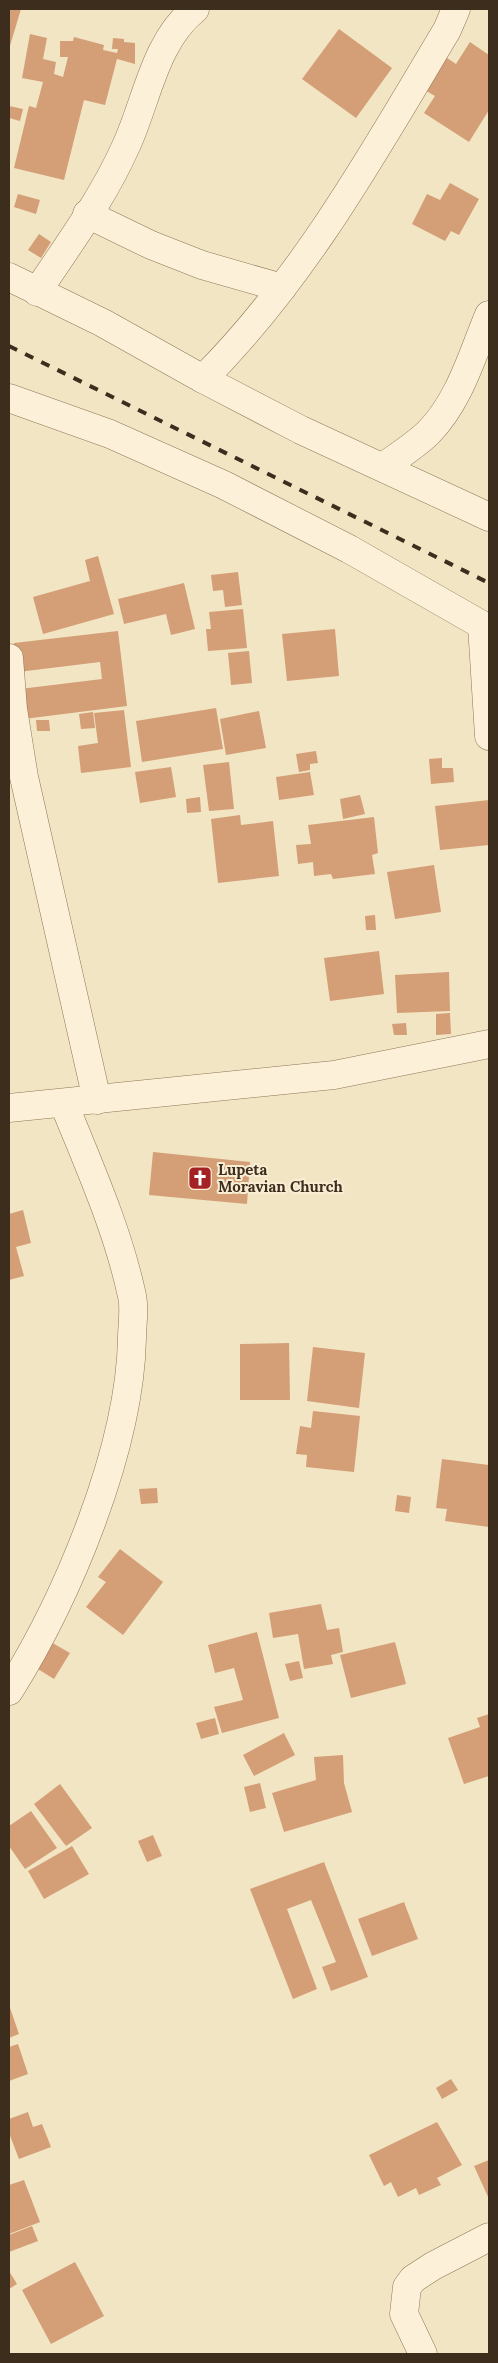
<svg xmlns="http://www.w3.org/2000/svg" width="498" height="2363" font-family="Lora,serif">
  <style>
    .building { fill: #d49e76 }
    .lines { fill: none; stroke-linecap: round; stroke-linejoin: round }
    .street-casing { stroke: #8f7558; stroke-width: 29 }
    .street { stroke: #fcf1d8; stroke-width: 28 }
    .rail { stroke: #3d2d1d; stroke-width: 4; stroke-dasharray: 9 9; stroke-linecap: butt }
    .labels { text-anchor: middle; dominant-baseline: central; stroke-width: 4; stroke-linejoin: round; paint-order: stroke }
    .poi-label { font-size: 15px; font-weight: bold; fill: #3d2d1d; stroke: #f9eed4; text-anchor: start }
  </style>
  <rect width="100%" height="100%" fill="#f2e5c4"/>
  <g class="building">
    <polygon points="9,9 21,9 9,49"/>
    <polygon points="339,29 392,68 356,118 302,79"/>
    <polygon points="30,34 47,38 43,59 56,62 54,74 63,77 68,57 60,57 60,41 73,41 74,37 104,45 103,50 117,53 118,49 112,49 113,38 124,39 124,42 135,43 135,64 117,59 105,105 84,100 64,180 14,168 29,106 36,108 43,82 22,78"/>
    <polygon points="470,42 489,55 489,110 469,142 424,113 435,96 423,89 444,56 456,64"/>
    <polygon points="9,106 23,109 20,121 9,118"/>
    <polygon points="450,183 479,199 459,235 451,231 445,241 412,224 427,194 440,200"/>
    <polygon points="18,194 40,200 36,214 14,207"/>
    <polygon points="39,234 51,242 41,258 28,250"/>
    <polygon points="98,556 114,614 43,634 33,597 90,581 85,560"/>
    <polygon points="238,572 242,605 225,607 223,590 213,591 211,575"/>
    <polygon points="184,583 195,629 171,635 166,614 124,624 118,599"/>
    <polygon points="243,609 247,648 208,651 206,629 211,629 209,612"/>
    <polygon points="335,629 339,676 287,681 282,634"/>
    <polygon points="118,631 127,706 24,719 20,689 102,679 100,662 18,672 14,643"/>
    <polygon points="249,651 252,683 231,685 228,653"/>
    <polygon points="216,708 223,749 142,762 136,721"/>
    <polygon points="124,710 131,767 81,773 78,746 98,743 94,713"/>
    <polygon points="259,711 266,748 226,755 220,719"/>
    <polygon points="93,712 95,728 81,729 79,714"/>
    <polygon points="36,720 49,720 50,731 37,731"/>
    <polygon points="316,751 318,763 310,764 310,770 299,772 296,754"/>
    <polygon points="442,758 442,768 453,768 454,782 431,784 429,759"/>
    <polygon points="229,762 234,809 209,811 203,765"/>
    <polygon points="171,767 176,797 140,803 135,772"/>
    <polygon points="310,772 314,795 279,800 276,777"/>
    <polygon points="360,795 365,814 343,819 340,799"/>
    <polygon points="200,797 201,812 187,813 186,799"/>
    <polygon points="489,800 489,845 440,850 435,806"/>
    <polygon points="240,815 241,825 273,821 279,876 218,883 211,819"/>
    <polygon points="374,817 378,853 372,855 375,874 333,879 331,874 314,876 313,862 298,864 296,845 311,844 308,825"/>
    <polygon points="434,865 441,912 395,919 387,872"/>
    <polygon points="375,915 376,930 366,930 365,916"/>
    <polygon points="379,951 384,994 330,1001 324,958"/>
    <polygon points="449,972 450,1011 397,1013 395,975"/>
    <polygon points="450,1013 451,1034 436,1035 436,1014"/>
    <polygon points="406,1023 407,1035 394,1035 392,1024"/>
    <polygon points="153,1152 250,1162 247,1204 149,1195"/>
    <polygon points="23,1210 31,1243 16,1247 24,1276 9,1280 9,1214"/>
    <polygon points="289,1343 290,1400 240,1400 240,1344"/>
    <polygon points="313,1347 365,1353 359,1408 307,1401"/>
    <polygon points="313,1411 360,1416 354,1472 306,1467 307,1455 296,1454 300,1426 311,1428"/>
    <polygon points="442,1459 489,1465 489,1527 445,1521 447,1509 436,1508"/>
    <polygon points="157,1488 158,1503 141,1504 139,1489"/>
    <polygon points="397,1495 411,1497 409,1513 395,1511"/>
    <polygon points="120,1549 163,1582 123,1635 86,1607 106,1582 98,1577"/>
    <polygon points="321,1604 327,1630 339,1628 343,1652 331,1655 333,1664 304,1669 298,1634 273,1638 269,1613"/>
    <polygon points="257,1632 279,1718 222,1733 214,1707 243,1700 234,1668 215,1673 208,1645"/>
    <polygon points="49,1641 70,1653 54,1679 33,1666"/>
    <polygon points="395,1642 406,1684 351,1698 340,1655"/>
    <polygon points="299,1661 303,1678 290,1681 285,1664"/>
    <polygon points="489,1714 489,1776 464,1784 448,1738 480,1727 477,1718"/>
    <polygon points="215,1718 219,1734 201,1739 196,1723"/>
    <polygon points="284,1733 295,1755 254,1776 243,1755"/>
    <polygon points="343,1755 344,1783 352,1812 284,1832 272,1793 316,1780 314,1757"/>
    <polygon points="260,1783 266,1808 250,1812 244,1787"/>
    <polygon points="60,1784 92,1828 66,1846 34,1804"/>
    <polygon points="31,1811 57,1848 25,1869 9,1846 9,1826"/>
    <polygon points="153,1835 162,1856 147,1862 138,1841"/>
    <polygon points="72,1846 89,1874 44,1899 28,1871"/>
    <polygon points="324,1862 368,1977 331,1991 322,1967 336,1962 311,1900 287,1909 317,1989 293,1999 250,1889"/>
    <polygon points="404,1902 418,1939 372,1956 358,1919"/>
    <polygon points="9,2005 19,2034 9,2038"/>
    <polygon points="18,2044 28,2074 9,2081 9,2047"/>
    <polygon points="451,2079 458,2090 442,2099 436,2088"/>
    <polygon points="28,2112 33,2127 42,2124 51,2147 19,2159 9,2133 9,2119"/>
    <polygon points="437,2122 462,2165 437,2178 441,2185 419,2195 416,2188 398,2197 391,2182 384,2186 369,2155"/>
    <polygon points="489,2160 489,2199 474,2166"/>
    <polygon points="24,2180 40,2222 9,2234 9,2185"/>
    <polygon points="32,2226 38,2241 9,2252 9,2235"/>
    <polygon points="75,2262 104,2316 51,2344 22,2290"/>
    <polygon points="9,2271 17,2284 9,2289"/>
  </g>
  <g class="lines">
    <g class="street-casing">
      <g id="street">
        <polyline points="87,214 151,245 202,265 282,288"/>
        <polyline points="9,277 103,323 203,379 301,430 489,517"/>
        <path d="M37,292C68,245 103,198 126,146C147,101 154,42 195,9"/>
        <path d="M203,379C304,278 374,152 447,30L456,9"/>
        <polyline points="9,398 110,434 224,485 349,549 489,629"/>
        <path d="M383,467C398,456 416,445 429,432C460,400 472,355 489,315"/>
        <polyline points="482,625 489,736"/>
        <polyline points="9,658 13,709 24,777 97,1100"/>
        <polyline points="9,1108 334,1075 489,1044"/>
        <path d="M9,1691C68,1597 130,1449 132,1338C132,1325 135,1309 132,1296C118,1230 89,1166 64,1104"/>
        <polyline points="423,2354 404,2314 407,2287 413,2279 433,2266 489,2237"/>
      </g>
    </g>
    <use href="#street" class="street"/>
    <polyline class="rail" points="9,346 489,583"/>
  </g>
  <defs>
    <g id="church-square" transform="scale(1.25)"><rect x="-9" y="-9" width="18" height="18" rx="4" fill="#a42223" stroke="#f9eed4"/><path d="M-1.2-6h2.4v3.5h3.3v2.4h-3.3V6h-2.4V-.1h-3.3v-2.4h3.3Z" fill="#fff"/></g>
  </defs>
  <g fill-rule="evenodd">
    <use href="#church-square" x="200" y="1178"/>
  </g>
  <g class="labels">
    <g class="poi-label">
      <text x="218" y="1169">Lupeta<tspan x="218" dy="17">Moravian Church</tspan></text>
    </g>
  </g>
  <rect width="498" height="2363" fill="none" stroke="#3d2d1d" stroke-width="20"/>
</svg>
